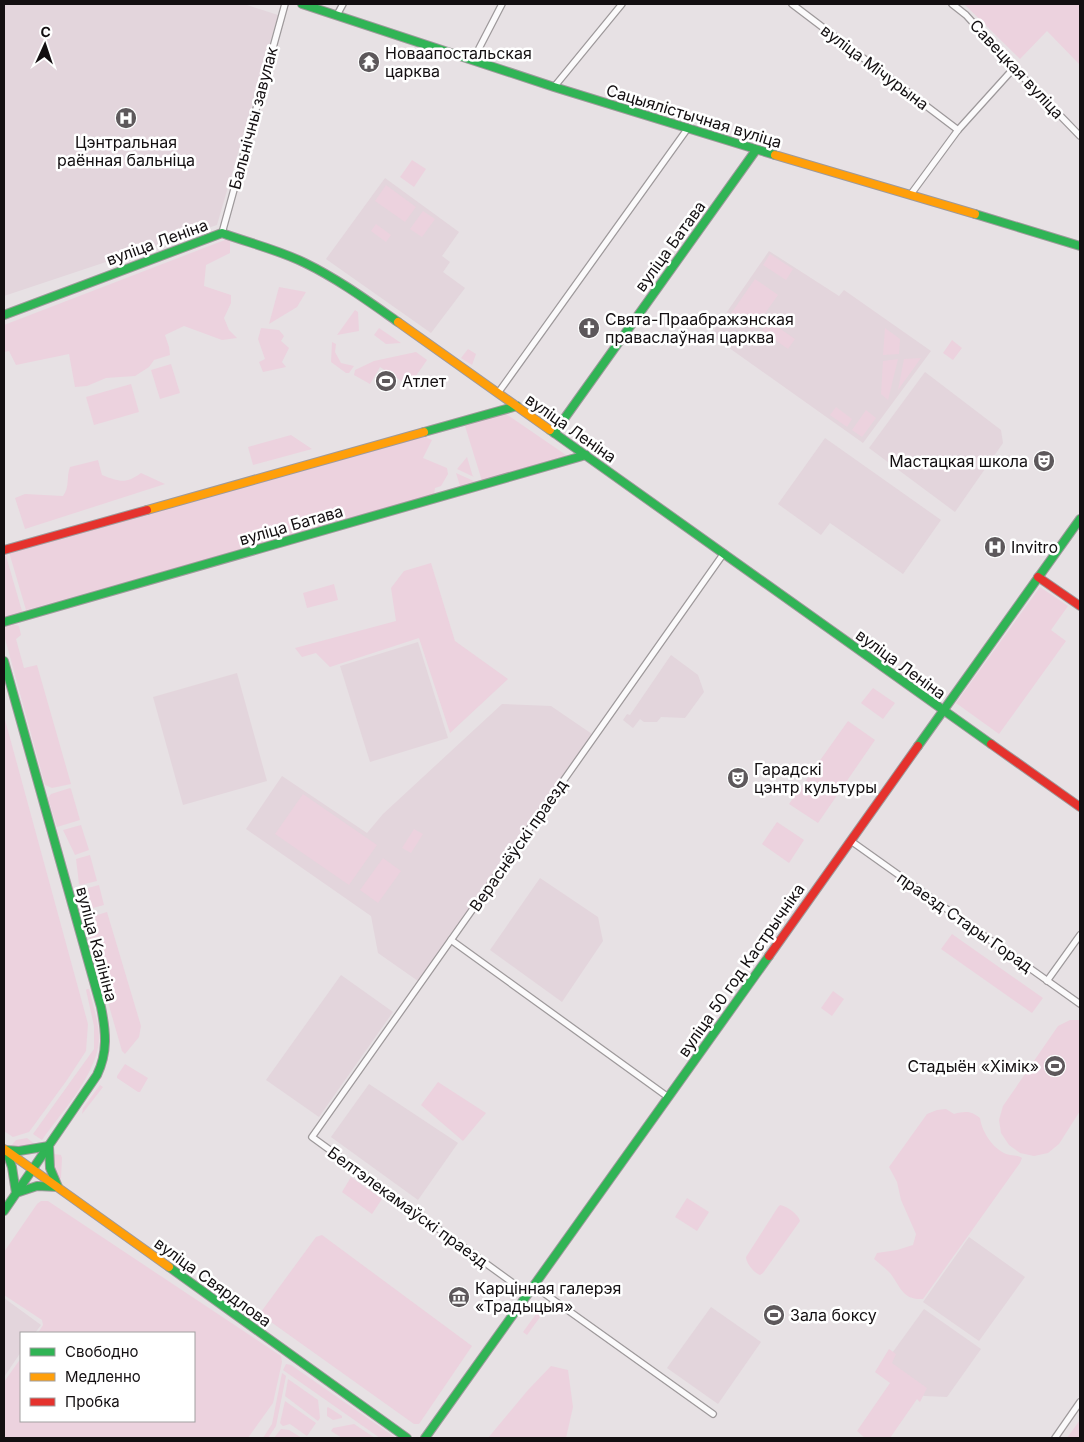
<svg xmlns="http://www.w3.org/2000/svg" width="1084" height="1442" font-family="Inter,sans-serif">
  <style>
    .built { fill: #e3d5dc }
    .green { fill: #ecd2de }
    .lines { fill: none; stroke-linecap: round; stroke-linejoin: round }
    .street-casing { stroke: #9e999b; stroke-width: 8 }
    .fast-casing { stroke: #9e999b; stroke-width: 10 }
    .slow-casing { stroke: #9e999b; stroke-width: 10 }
    .jam-casing { stroke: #9e999b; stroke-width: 10 }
    .street { stroke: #fbfafb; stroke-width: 5.5 }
    .fast { stroke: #30b455; stroke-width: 8 }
    .slow { stroke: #ff9f0a; stroke-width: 8 }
    .jam { stroke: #e5322d; stroke-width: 8 }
    .labels { text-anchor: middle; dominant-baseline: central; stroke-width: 5; stroke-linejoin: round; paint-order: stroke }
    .poi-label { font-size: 16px; fill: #130f11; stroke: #fff; text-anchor: start }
    .street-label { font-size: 16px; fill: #130f11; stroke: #fff }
  </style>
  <rect width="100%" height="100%" fill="#e7e1e4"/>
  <g class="built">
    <polygon points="4,4 244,4 278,15 217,225 4,296"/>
    <polygon points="385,178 459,232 442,256 450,262 443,272 465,288 431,333 326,259"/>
    <polygon points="769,251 839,296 844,290 931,351 863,443 711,335"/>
    <polygon points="925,372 1001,430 1003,443 955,512 869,448"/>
    <polygon points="825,438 941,520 903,574 830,523 821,535 778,504"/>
    <polygon points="418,642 448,738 370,762 340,666"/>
    <polygon points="671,655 698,675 704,692 685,718 661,717 657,722 644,722 640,719 633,728 623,720 627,714 630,715"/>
    <polygon points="237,673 267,781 183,805 153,697"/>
    <polygon points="502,704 551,706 592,734 418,981 378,953 371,916 246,829 282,776 367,833 383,814"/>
    <polygon points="540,878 598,917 603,941 562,1002 490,950"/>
    <polygon points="341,975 393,1012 319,1117 266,1080"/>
    <polygon points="369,1084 458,1143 418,1200 331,1137"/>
    <polygon points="969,1237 1025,1277 979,1341 923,1302"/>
    <polygon points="4,1298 41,1325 35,1333 21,1333 21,1352 4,1377"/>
    <polygon points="711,1307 761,1342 718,1404 667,1368"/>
    <polygon points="924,1309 981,1349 947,1397 924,1396 882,1367"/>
  </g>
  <g class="green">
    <polygon points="964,4 1080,4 1080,65 1047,31 1020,59"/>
    <polygon points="412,160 426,169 414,187 400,177"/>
    <polygon points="386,185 416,207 405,222 375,201"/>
    <polygon points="423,211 435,219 422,237 410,229"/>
    <polygon points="376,224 391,235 386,242 371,231"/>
    <polygon points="230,238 230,253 206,265 204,286 231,295 231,303 224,318 229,330 237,338 222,340 184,326 165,335 169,347 170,355 154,360 149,367 135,376 106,378 87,386 75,387 69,354 16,365 9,351 4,352 4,325"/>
    <polygon points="770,254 793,269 786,280 763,265"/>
    <polygon points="755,279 778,295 753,330 730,315"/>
    <polygon points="279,287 306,292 297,307 269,324"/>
    <polygon points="355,310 358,312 359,331 337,335"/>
    <polygon points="769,321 795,339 788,349 762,331"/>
    <polygon points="261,328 279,330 284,336 281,341 289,348 282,362 286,367 263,372 259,362 265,359 258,339"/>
    <polygon points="379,328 401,343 386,344 374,335"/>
    <polygon points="885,328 900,339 899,354 883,355"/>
    <polygon points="952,340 962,348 953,360 943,353"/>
    <polygon points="332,342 336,344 335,352 341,363 354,366 349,373 346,373 331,362"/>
    <polygon points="468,349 476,354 472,365 461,358"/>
    <polygon points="416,352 427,360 409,386 380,367 370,384 354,375 355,370 374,361"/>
    <polygon points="921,358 898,390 904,359"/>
    <polygon points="898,359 888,400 881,394 883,361"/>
    <polygon points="171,364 180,393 160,399 151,370"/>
    <polygon points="131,384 139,412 94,425 86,397"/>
    <polygon points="836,407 852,419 847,427 830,415"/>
    <polygon points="866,410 876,418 862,437 852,430"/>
    <polygon points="506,414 566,455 566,456 482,481 465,426"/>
    <polygon points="291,435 312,449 253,465 248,447"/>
    <polygon points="421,435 432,440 423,458 447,468 448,474 441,486 435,488 434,495 26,610 9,552"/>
    <polygon points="467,457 473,477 474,477 457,469"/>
    <path d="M98,460L102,475C120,482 126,484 141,473L165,484L25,529L15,498L25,494L63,496C70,487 66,477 70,467Z"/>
    <polygon points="456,473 476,482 460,486"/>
    <polygon points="4,555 6,556 22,611 22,613 6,617 4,617"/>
    <polygon points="431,563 455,641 508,679 450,733 419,638 330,667 316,653 302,657 295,648 396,621 391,588 404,571"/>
    <polygon points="334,584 338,600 307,608 303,593"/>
    <polygon points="1040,587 1068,606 1051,630 1066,641 999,734 956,703"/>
    <polygon points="13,624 19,626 21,635 16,639 24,668 37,665 71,784 52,788 45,785 4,635 4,627"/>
    <polygon points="873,688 895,703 883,719 861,703"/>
    <polygon points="4,716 88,1024 86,1051 67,1080 29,1132 13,1137 4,1131"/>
    <polygon points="848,721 875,740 818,823 789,804"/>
    <polygon points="70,788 71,789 80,820 57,827 48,798 51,794"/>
    <polygon points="303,794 377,845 349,885 275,834"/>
    <polygon points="777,822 804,840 789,863 762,844"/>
    <polygon points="81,825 89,850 75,855 63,830"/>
    <polygon points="414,829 423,834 411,853 402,848"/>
    <polygon points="90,855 97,881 81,885 79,884 76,859"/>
    <polygon points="383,858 401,871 378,903 360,890"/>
    <polygon points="99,885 104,905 82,911 77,891"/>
    <polygon points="107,912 141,1026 139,1037 125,1054 122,1051 84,919"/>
    <polygon points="952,934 1043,998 1032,1013 941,949"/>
    <path d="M87,989H89C93,1005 99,1023 99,1039C98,1073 61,1113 42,1140L33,1134L94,1049V1026L86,990Z"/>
    <polygon points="833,991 844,999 832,1016 821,1008"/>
    <polygon points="1070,1020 1080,1020 1080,1111 1059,1144 1048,1153 1034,1156 1020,1153 1009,1145 1001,1133 999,1120 1003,1106 1058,1026"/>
    <polygon points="125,1064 148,1078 140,1092 138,1092 117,1078 117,1076"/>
    <polygon points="438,1082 486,1113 463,1141 421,1105"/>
    <polygon points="100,1085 103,1087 82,1114 83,1108"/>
    <path d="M946,1109L954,1114C966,1111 971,1111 980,1118C982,1133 995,1152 1010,1155C1015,1156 1018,1155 1022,1158L1020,1163L923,1299C902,1300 901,1287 890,1273C885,1268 879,1263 874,1259L877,1253L897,1250L913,1245L916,1234L901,1200L897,1182L889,1167L927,1114L937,1110Z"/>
    <polygon points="27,1138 36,1145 19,1148 11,1146 16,1140"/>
    <polygon points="54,1154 61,1155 62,1158 61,1178 59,1181 54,1175 54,1166 51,1157"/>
    <polygon points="351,1177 382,1199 372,1214 342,1192"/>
    <polygon points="687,1198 709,1212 697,1231 675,1217"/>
    <polygon points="41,1201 48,1201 281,1356 282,1362 273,1403 248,1438 4,1438 4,1382 21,1358 21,1421 194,1421 194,1333 38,1333 43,1325 42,1320 4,1295 4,1252 37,1204"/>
    <path d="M780,1205C787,1206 798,1214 800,1221L763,1273L760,1275C754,1273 746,1263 746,1257L778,1207Z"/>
    <polygon points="322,1235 472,1346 419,1424 414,1424 264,1317 261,1312 316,1237"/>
    <polygon points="539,1310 543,1313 527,1335 523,1332"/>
    <polygon points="889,1349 896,1354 892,1363 927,1388 920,1402 917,1399 890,1438 865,1438 857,1431 890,1383 875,1372"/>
    <polygon points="286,1364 291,1365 396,1438 380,1438 283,1370"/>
    <polygon points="551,1366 568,1370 573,1407 566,1438 488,1438 528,1390"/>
    <polygon points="282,1373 286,1376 276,1426 268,1438 263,1438 272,1424"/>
    <polygon points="288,1379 318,1400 320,1418 318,1421 285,1396"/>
    <polygon points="285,1401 316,1423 307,1436 290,1424 283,1426 280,1423"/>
    <polygon points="328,1407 342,1416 342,1418 333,1420 327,1416 327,1408"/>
    <polygon points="1080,1420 1080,1438 1067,1438"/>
    <polygon points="354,1424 375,1438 342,1438 331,1431 333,1428"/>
    <polygon points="281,1429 289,1430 302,1438 274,1438"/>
  </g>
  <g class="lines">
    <g class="street-casing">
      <g id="street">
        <polyline points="792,4 958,130"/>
        <polyline points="952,4 966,15 1014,68 1080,136"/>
        <polyline points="337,15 343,4"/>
        <polyline points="473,60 502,4"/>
        <polyline points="554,87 622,4"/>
        <polyline points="911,194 958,130 1014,68"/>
        <polyline points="222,233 285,4"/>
        <polyline points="498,393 688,128"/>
        <polyline points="851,841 1080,1004"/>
        <polyline points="451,940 668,1097"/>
        <polyline points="1047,981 1080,935"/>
        <polyline points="534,1286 713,1414"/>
        <polyline points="528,1294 312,1137 724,553"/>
        <polyline points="1055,1438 1080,1402"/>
      </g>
    </g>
    <g class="fast-casing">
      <g id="fast">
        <polyline points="302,4 554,87 775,155"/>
        <polyline points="975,214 1080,246"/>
        <path d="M4,315L222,233C249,243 279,250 305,263C338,279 368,301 398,322"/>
        <polyline points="550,430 991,744"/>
        <polyline points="424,432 517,406"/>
        <polyline points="554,433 756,150"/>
        <polyline points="4,622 586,455"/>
        <path d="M4,661L101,1007C106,1032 108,1052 97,1075L4,1211"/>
        <polyline points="918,746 1080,519"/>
        <polygon points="49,1146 50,1168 58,1187 37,1186 16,1193 12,1167 6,1150 19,1151"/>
        <polyline points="169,1267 407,1438"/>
        <polyline points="425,1438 769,956"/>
      </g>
    </g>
    <g class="slow-casing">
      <g id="slow">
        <polyline points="775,155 975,214"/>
        <polyline points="398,322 550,430"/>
        <polyline points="147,510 424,432"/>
        <polyline points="4,1149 169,1267"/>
      </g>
    </g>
    <g class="jam-casing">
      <g id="jam">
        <polyline points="4,550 147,510"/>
        <polyline points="1038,577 1080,606"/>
        <polyline points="991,744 1080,807"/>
        <polyline points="769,956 918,746"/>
      </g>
    </g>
    <use href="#street" class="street"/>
    <use href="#fast" class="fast"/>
    <use href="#slow" class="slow"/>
    <use href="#jam" class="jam"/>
  </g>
  <defs>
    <g id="temple-disc" transform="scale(1.125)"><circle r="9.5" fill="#5d585b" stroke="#fff"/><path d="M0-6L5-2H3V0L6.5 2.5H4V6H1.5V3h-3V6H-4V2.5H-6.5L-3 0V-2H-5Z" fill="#fff"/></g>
    <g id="hospital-disc" transform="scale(1.125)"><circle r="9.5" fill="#5d585b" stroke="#fff"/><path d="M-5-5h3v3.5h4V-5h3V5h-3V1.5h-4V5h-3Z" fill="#fff"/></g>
    <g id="church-disc" transform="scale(1.125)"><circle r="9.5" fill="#5d585b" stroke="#fff"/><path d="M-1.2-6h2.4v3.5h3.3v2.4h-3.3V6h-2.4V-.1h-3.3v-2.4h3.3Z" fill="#fff"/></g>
    <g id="stadium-disc" transform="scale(1.125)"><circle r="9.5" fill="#5d585b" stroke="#fff"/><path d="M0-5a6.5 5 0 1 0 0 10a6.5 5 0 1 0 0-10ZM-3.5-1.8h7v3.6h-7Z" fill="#fff"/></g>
    <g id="theatre-disc" transform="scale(1.125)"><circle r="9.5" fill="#5d585b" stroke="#fff"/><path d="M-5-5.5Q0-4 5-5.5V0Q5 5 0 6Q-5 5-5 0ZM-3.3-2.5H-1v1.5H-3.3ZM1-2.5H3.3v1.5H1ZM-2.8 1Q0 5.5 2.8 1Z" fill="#fff"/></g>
    <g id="museum-disc" transform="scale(1.125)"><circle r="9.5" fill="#5d585b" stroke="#fff"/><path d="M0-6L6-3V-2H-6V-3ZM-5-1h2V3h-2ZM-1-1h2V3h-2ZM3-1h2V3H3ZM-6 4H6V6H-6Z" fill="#fff"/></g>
  </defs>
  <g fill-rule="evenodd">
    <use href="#temple-disc" x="369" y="62"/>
    <use href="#hospital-disc" x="126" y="118"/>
    <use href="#church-disc" x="589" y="328"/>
    <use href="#stadium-disc" x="386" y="381"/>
    <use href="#theatre-disc" x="1044" y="461"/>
    <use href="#hospital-disc" x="995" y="547"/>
    <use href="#theatre-disc" x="738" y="778"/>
    <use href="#stadium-disc" x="1055" y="1066"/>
    <use href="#museum-disc" x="459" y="1297"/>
    <use href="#stadium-disc" x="774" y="1315"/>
  </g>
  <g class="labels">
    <g class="poi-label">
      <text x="385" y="53">Новаапостальская<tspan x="385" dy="18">царква</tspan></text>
      <text x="126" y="142" text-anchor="middle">Цэнтральная<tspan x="126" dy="18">раённая бальніца</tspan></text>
      <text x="605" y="319">Свята-Праабражэнская<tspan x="605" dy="18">праваслаўная царква</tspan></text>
      <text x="402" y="381">Атлет</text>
      <text x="1028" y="461" text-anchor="end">Мастацкая школа</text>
      <text x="1011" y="547">Invitro</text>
      <text x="754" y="769">Гарадскі<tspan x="754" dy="18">цэнтр культуры</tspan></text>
      <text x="1039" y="1066" text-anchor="end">Стадыён «Хімік»</text>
      <text x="475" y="1288">Карцінная галерэя<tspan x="475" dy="18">«Традыцыя»</tspan></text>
      <text x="790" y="1315">Зала боксу</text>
    </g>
    <g class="street-label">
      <text transform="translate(875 67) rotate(37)">вуліца Мічурына</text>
      <text transform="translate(1017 69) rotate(47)">Савецкая вуліца</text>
      <text transform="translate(694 116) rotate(17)">Сацыялістычная вуліца</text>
      <text transform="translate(253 118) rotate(-75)">Бальнічны завулак</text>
      <text transform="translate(157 242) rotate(-20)">вуліца Леніна</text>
      <text transform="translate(670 246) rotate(-54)">вуліца Батава</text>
      <text transform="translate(571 428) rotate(35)">вуліца Леніна</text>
      <text transform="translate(291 525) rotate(-16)">вуліца Батава</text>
      <text transform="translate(901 664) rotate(36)">вуліца Леніна</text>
      <text transform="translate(518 845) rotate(-55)">Вераснёўскі праезд</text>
      <text transform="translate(965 922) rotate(35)">праезд Стары Горад</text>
      <text transform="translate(97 944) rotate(75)">вуліца Калініна</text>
      <text transform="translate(741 970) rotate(-55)">вуліца 50 год Кастрычніка</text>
      <text transform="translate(408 1207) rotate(36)">Белтэлекамаўскі праезд</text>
      <text transform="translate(213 1282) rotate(36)">вуліца Свярдлова</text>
    </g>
  </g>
  <rect width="1084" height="1442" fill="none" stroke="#130f11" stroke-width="10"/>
  <rect x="20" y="1332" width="175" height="90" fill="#ffffff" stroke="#a19fa0"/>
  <rect x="30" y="1348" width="25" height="8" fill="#30b455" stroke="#a19fa0"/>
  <text x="65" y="1357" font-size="15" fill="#130f11">Свободно</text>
  <rect x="30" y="1373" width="25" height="8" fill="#ff9f0a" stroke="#a19fa0"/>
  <text x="65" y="1382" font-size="15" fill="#130f11">Медленно</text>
  <rect x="30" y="1398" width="25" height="8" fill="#e5322d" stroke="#a19fa0"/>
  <text x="65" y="1407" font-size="15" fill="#130f11">Пробка</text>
  <g transform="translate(45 45) rotate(3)" stroke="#ffffff" stroke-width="4" paint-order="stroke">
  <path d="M0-4L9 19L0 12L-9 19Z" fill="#130f11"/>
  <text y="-8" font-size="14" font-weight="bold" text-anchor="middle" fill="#130f11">С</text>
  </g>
</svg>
